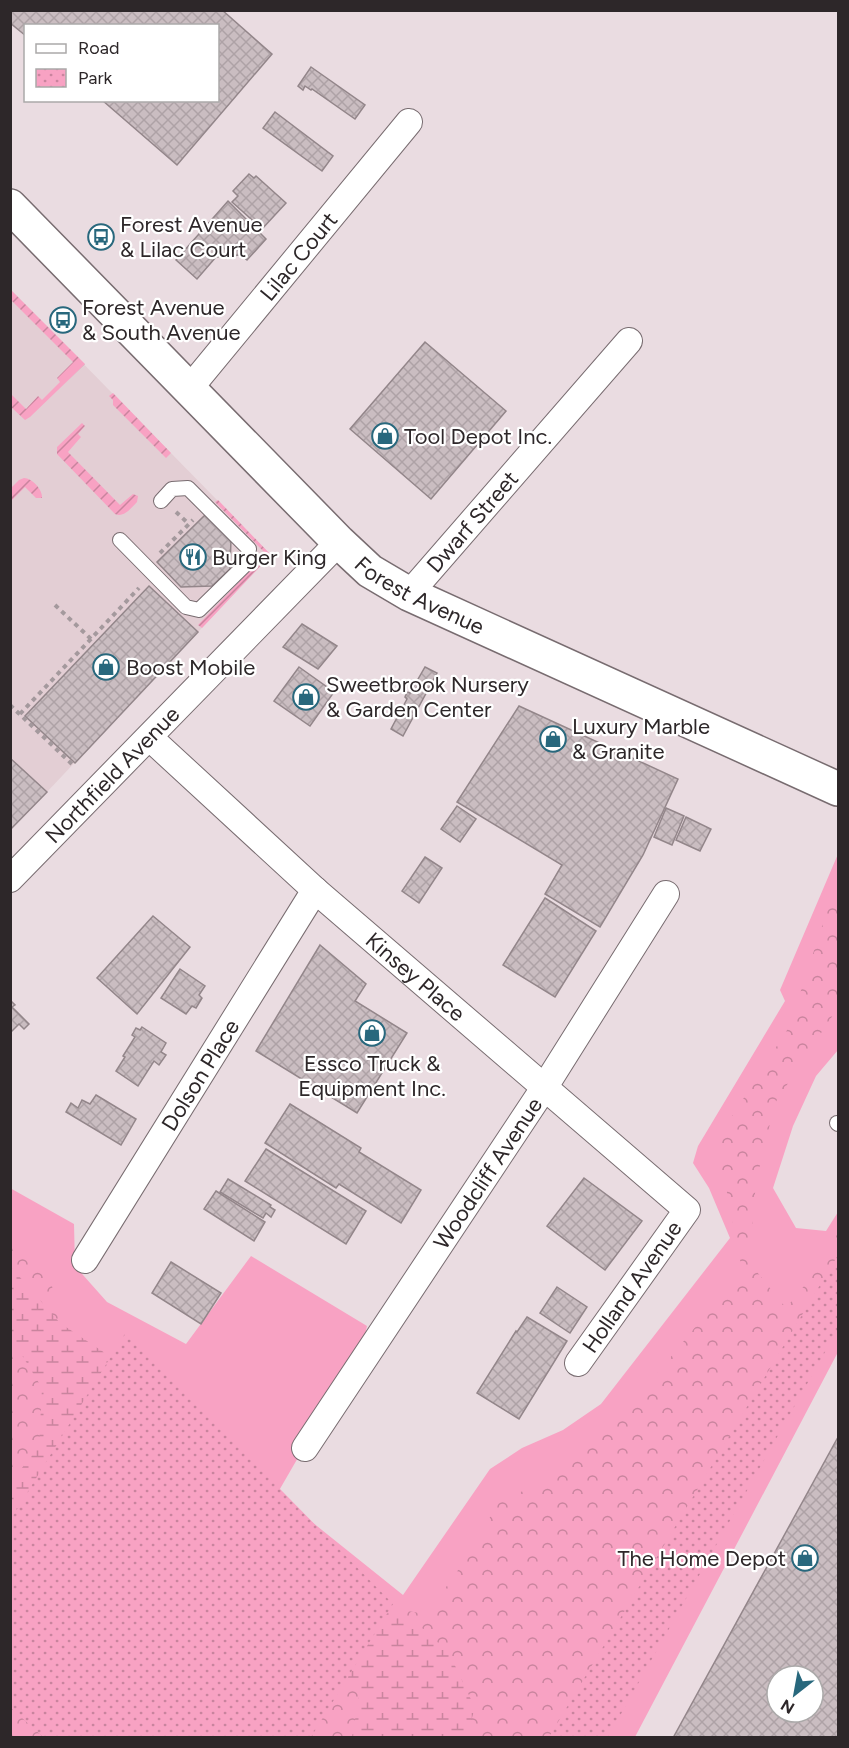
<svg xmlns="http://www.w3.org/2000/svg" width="849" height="1748" font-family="Figtree,sans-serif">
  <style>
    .built { fill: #e3ced4 }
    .grass { fill: #f8a2c3 }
    .forest { fill: url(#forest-crowns) }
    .wetland { fill: url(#wetland-marsh) }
    .park { fill: url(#park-dots) }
    .garden { fill: url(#garden-furrows) }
    .building { fill: url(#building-cross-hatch); stroke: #93868a; stroke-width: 1.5; fill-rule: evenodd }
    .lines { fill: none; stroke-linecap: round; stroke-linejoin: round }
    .service-casing { stroke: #786c70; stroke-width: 16 }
    .minor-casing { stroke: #786c70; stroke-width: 28 }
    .secondary-casing { stroke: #786c70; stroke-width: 36 }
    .path { stroke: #a4999d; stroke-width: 4; stroke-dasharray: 4.5 4.5; stroke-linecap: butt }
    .service { stroke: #fff; stroke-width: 14 }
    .minor { stroke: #fff; stroke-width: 26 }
    .secondary { stroke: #fff; stroke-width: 33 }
    .labels { text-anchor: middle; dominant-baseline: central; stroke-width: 4.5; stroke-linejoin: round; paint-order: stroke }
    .poi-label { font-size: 22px; fill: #2d2729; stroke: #fff; text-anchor: start }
    .street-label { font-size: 22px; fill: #2d2729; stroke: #fff }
  </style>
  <defs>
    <pattern id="forest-crowns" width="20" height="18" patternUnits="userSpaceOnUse" patternTransform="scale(1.5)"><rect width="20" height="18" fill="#f8a2c3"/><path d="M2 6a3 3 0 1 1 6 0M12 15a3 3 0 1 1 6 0" fill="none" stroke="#c9849e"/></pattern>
    <pattern id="wetland-marsh" width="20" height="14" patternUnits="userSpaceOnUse" patternTransform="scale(1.5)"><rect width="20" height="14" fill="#f8a2c3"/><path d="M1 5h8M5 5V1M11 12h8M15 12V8" fill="none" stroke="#c9849e"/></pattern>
    <pattern id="park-dots" width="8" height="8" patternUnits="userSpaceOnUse" patternTransform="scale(1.5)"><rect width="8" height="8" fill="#f8a2c3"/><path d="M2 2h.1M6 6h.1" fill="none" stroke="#c9849e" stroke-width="1.8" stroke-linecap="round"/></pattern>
    <pattern id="garden-furrows" width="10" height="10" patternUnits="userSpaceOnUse" patternTransform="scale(1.5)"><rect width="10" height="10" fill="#f8a2c3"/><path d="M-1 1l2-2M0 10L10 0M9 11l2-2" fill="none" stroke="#c9849e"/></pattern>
    <pattern id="building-cross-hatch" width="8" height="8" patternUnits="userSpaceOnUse" patternTransform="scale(1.5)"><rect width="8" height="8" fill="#cabdc1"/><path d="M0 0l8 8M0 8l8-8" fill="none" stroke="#aea2a6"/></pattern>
  </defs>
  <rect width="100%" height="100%" fill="#eadce1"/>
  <polygon class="built" points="10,289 271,555 11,830 10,830"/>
  <polygon class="grass" points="838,854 838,1050 816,1076 793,1126 773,1188 796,1228 826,1231 838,1212 838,1352 635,1737 11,1737 10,1188 74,1224 75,1266 107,1302 186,1344 251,1256 367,1326 362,1347 277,1494 403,1595 490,1469 522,1448 563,1430 601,1404 730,1238 709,1188 693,1163 698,1146 785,1001 780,990"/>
  <polygon class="forest" points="838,897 838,1004 833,1015 775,1103 756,1182 749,1262 786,1308 813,1275 838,1233 838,1304 591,1737 11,1737 10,1246 50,1277 64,1341 364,1604 426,1614 455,1575 501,1499 554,1480 624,1414 742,1270 724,1177 715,1143 789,1027 827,911"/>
  <polygon class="wetland" points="11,1267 60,1323 174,1399 320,1564 425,1630 450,1655 475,1708 466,1737 352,1737 359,1696 313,1618 11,1522 11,1482 39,1446 42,1388 11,1337"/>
  <g class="park">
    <polygon points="838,1255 838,1329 608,1737 549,1737"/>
    <polygon points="126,1332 393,1604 311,1737 43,1737 11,1708 11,1519"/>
  </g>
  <g class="garden">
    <polygon points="10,289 85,364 30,417 25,420 11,407 11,394 26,409 38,396 42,400 60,382 57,378 73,362 11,300"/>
    <polygon points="113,393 171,453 166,458 113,405 113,400 109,396"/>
    <path d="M82,423L85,426L78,434L81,437L68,452L120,505L133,494L138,496L137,502C131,508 124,518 115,514L57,454V447Z"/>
    <path d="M24,478C32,478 43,490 42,498H36L25,487L11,501V488L19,480Z"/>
    <polygon points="218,500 271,555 202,628 198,625 266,554 215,502"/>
  </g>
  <g class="building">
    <polygon points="10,10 222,10 272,54 177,165 102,100 218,100 218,26 26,26 26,36 10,23"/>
    <polygon points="311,67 365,105 355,119 312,89 311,90 305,86 303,90 298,86"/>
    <polygon points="275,112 333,156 322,171 263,128"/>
    <polygon points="249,174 254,178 256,176 286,203 262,229 232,202 238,196 233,191"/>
    <polygon points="228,201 266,239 247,260 241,255 216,257 197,279 176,260"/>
    <polygon points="425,342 506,411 431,499 350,429"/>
    <polygon points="206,514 231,539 230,569 212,586 181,587 157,562"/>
    <polygon points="149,586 198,632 75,763 25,716"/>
    <polygon points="302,624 337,646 318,669 283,647"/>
    <polygon points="299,667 334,692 310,726 274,701"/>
    <polygon points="425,667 437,673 403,736 391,729 407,699 405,697 407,692 410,693"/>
    <polygon points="519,706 678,779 643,855 600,927 545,894 562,865 457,802"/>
    <polygon points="10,758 47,792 10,830"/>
    <polygon points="457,806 476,819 460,842 441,829"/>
    <polygon points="666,808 684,816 672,845 654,837"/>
    <polygon points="686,817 711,829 700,851 676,840"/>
    <polygon points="425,857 442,868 419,903 402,891"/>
    <polygon points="545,898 596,931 555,997 503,965"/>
    <polygon points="153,916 190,947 137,1014 97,978"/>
    <polygon points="320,945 366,984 355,1001 407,1033 357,1113 256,1051"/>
    <polygon points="180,969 205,986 199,995 202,998 196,1008 192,1006 186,1014 161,998"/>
    <polygon points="10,1000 15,1005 12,1007 29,1024 24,1029 19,1024 10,1033"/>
    <polygon points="142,1027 166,1043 161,1052 166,1055 159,1065 154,1061 138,1086 116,1071 125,1057 123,1056 135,1037 132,1035 136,1028 140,1030"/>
    <polygon points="96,1095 136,1119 121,1145 66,1112 71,1103 78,1108 82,1100 90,1104"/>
    <polygon points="290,1104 361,1148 359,1152 421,1190 401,1223 339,1184 336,1188 265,1143"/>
    <polygon points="266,1149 366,1211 346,1244 245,1181"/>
    <polygon points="584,1178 642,1221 605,1270 547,1226"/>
    <polygon points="228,1179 271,1205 270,1207 275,1210 271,1217 266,1213 263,1218 220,1192"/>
    <polygon points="216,1191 265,1222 254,1241 204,1209"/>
    <polygon points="171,1262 221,1293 201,1324 152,1293"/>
    <polygon points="557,1287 587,1307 570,1333 540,1313"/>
    <polygon points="527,1317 567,1341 519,1419 477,1393 516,1331 517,1332"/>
    <path d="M837,1439L838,1440V1738H673ZM777,1676H813V1712H777Z"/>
  </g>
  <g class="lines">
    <g class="service-casing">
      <g id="service">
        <polyline points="120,540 186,607 199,610 246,564 249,549 188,488 172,489 161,501"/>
        <polyline points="837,1123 838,1124"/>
      </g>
    </g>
    <g class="minor-casing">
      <g id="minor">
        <path id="s1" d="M189,389L409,122"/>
        <path id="s2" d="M409,594L629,341"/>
        <path id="s3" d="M150,738L315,890L687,1210L578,1363"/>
        <path id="s4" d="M10,879L339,542"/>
        <path id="s5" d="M85,1260L315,890"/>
        <path id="s6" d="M305,1448L544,1088L666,894"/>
      </g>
    </g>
    <g class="secondary-casing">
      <g id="secondary">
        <path id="s7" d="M10,206L339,542L370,571L409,594L838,789"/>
      </g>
    </g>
    <g class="path">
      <polyline points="176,512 189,524"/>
      <polyline points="160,553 193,520"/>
      <polyline points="55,605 91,639"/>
      <polyline points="10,705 75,767"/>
      <polyline points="20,714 139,588"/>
    </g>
    <use href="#service" class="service"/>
    <use href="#minor" class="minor"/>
    <use href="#secondary" class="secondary"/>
  </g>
  <defs>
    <g id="bus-ring" transform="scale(1.35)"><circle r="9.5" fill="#fff" stroke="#28687d" stroke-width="1.5"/><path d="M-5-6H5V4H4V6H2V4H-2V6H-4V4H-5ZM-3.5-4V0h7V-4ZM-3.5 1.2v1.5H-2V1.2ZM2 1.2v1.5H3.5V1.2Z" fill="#28687d"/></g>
    <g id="shop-ring" transform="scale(1.35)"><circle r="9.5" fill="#fff" stroke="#28687d" stroke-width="1.5"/><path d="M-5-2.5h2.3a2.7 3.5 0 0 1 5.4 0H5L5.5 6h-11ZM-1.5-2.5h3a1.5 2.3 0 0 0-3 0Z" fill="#28687d"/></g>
    <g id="restaurant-ring" transform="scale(1.35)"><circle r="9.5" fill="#fff" stroke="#28687d" stroke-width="1.5"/><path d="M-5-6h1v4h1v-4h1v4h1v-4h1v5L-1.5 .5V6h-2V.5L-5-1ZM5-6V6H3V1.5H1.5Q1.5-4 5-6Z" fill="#28687d"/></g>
  </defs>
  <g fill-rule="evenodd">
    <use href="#bus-ring" x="101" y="237"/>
    <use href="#bus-ring" x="63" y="320"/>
    <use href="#shop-ring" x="385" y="436"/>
    <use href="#restaurant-ring" x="193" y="557"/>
    <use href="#shop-ring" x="106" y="667"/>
    <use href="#shop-ring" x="306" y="697"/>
    <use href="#shop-ring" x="553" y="739"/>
    <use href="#shop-ring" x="372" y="1033"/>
    <use href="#shop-ring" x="805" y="1558"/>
  </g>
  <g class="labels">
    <g class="poi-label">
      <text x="120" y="224">Forest Avenue<tspan x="120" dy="25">&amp; Lilac Court</tspan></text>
      <text x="82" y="307">Forest Avenue<tspan x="82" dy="25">&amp; South Avenue</tspan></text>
      <text x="404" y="436">Tool Depot Inc.</text>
      <text x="212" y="557">Burger King</text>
      <text x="126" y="667">Boost Mobile</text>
      <text x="326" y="684">Sweetbrook Nursery<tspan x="326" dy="25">&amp; Garden Center</tspan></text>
      <text x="572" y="726">Luxury Marble<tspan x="572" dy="25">&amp; Granite</tspan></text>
      <text x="372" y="1063" text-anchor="middle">Essco Truck &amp;<tspan x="372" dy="25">Equipment Inc.</tspan></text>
      <text x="786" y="1558" text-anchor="end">The Home Depot</text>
    </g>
    <g class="street-label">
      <text stroke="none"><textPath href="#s1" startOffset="172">Lilac Court</textPath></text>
      <text stroke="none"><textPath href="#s2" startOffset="96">Dwarf Street</textPath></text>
      <text stroke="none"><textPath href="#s7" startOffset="568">Forest Avenue</textPath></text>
      <text stroke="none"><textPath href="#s4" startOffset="146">Northfield Avenue</textPath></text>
      <text stroke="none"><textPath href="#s3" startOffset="357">Kinsey Place</textPath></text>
      <text stroke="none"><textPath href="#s5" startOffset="218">Dolson Place</textPath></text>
      <text stroke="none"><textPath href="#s6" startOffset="330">Woodcliff Avenue</textPath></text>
      <text transform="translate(632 1287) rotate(-55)">Holland Avenue</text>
    </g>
  </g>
  <rect width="849" height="1748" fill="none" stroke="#2d2729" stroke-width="24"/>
  <rect x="24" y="24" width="195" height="78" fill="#ffffff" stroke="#aba9a9" stroke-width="1.5"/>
  <rect x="36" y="44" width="30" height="9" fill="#ffffff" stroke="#aba9a9" stroke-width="1.5"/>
  <text x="78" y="54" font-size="18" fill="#2d2729">Road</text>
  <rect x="36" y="69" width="30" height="18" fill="url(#park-dots)" stroke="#aba9a9" stroke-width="1.5"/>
  <text x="78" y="84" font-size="18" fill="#2d2729">Park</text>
  <g transform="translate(795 1694) rotate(211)"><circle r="28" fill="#ffffff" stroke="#aba9a9" stroke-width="1.5"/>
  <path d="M0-4.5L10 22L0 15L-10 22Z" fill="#28687d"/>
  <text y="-9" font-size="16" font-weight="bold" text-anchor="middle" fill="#2d2729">N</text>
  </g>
</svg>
